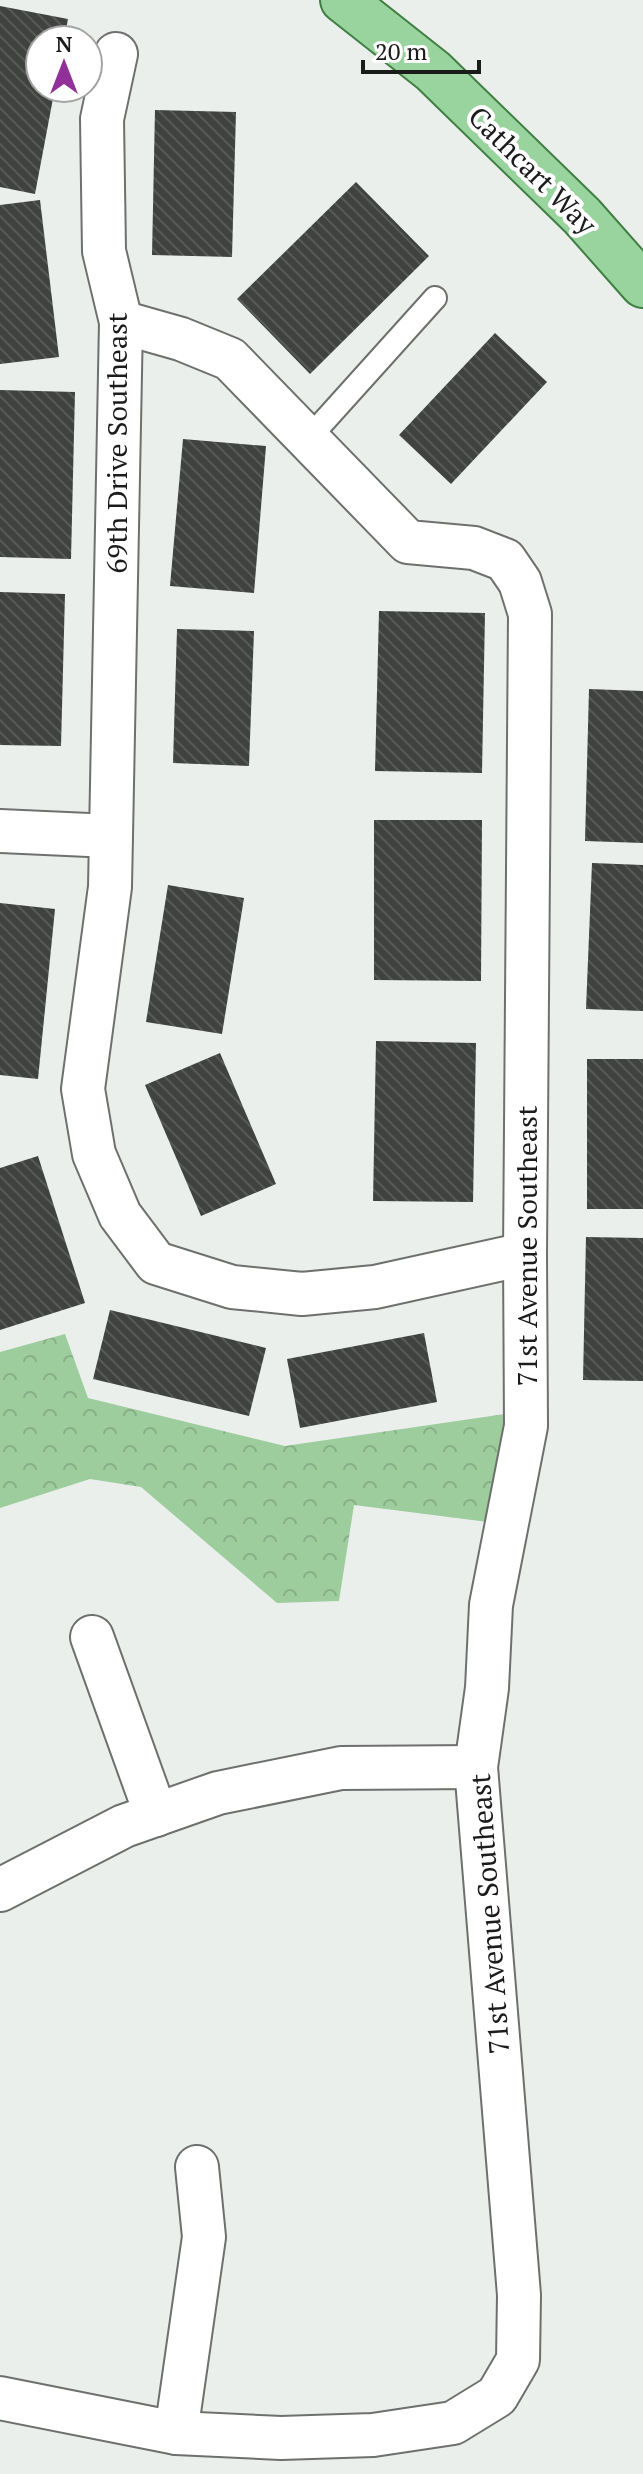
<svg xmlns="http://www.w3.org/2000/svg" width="643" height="2474" font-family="'PT Serif',serif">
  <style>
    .park { fill: url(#park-crowns) }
    .building { fill: url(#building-back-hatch) }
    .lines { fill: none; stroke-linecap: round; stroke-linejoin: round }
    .service-casing { stroke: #6e706e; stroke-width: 26 }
    .minor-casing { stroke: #6e706e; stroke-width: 46 }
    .primary-casing { stroke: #407f44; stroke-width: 48 }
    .service { stroke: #fff; stroke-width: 22 }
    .minor { stroke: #fff; stroke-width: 42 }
    .primary { stroke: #99d39d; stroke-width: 44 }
    .labels { text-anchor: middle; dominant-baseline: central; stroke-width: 8; stroke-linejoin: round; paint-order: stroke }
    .street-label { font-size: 28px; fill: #1a1c1a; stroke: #fff }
  </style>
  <defs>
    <pattern id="park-crowns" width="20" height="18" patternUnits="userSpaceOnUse" patternTransform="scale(2)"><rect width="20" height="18" fill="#9dcd9d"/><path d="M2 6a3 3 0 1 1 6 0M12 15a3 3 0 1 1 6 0" fill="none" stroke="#87af87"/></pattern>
    <pattern id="building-back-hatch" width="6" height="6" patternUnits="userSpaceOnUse" patternTransform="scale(2)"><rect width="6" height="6" fill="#3f423f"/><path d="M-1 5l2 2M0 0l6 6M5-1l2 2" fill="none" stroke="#585a58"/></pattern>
  </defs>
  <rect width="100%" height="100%" fill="#ebefeb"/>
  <polygon class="park" points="65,1334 88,1398 285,1446 511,1413 488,1522 354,1505 339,1601 277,1603 141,1487 90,1479 0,1508 0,1352"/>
  <g class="building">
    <polygon points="0,6 68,19 64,40 40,40 40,88 55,88 35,194 0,187"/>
    <polygon points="155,110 236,112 232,257 152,255"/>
    <polygon points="356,182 429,256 310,374 237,299"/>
    <polygon points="40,200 59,357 0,364 0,205"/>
    <polygon points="495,333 547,382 451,484 399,435"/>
    <polygon points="0,390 75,392 71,559 0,557"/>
    <polygon points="183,439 266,446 254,593 170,586"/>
    <polygon points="0,592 65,594 61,746 0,745"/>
    <polygon points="379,611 485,613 482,773 375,771"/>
    <polygon points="177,629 254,631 249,766 173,763"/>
    <polygon points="589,689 643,691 643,843 585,841"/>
    <polygon points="374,820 482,820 481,981 374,980"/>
    <polygon points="592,863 643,865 643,1011 586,1009"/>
    <polygon points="168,885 244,898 222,1034 146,1022"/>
    <polygon points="0,903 55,909 38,1079 0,1075"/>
    <polygon points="376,1041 476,1043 473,1202 373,1201"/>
    <polygon points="220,1053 276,1184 201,1216 145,1085"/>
    <rect x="587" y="1059" width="56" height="150"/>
    <polygon points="38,1156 85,1303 0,1330 0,1168"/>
    <polygon points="586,1237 643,1238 643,1381 583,1380"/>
    <polygon points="110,1310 266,1348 249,1416 93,1379"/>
    <polygon points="424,1333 437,1402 300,1428 287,1359"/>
  </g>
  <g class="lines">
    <g class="service-casing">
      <polyline id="service" points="308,439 435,298"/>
    </g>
    <g class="minor-casing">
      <g id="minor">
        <polyline points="116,54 102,119 104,251 121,322 110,887 83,1089 94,1154 120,1215 156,1263 232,1287 302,1294 375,1287 525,1254"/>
        <polyline points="0,831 111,836"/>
        <polyline points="92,1637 156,1815"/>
        <polyline points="0,1890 124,1826 218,1793 341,1768 476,1767"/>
        <polyline points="0,2398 176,2433 281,2438 373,2435 453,2423 497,2396 518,2360 519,2295 476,1767 487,1688 491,1605 526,1426 525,1254 530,614 520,582 505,560 474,548 408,542 230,359 181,339 121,322"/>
        <polyline points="176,2433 204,2237 197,2167"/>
      </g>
    </g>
    <g class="primary-casing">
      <polyline id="primary" points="343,0 433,71 582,216 643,285"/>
    </g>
    <use href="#service" class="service"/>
    <use href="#minor" class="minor"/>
    <use href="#primary" class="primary"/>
  </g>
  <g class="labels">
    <g class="street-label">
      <text transform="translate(533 170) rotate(45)">Cathcart Way</text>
      <text transform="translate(116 443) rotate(-90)">69th Drive Southeast</text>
      <text transform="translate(526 1246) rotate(-90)">71st Avenue Southeast</text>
      <text transform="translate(489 1914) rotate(-94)">71st Avenue Southeast</text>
    </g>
  </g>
  <g transform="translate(64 64)"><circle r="38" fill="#ffffff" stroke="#a3a4a3" stroke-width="2"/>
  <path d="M0-6L14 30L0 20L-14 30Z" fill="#913099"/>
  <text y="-12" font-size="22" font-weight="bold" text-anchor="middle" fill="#1a1c1a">N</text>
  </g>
  <path d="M363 60v12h116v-12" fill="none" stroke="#1a1c1a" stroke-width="4"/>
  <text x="375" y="60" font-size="24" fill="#1a1c1a" stroke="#ffffff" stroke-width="6" paint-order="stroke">20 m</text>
</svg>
